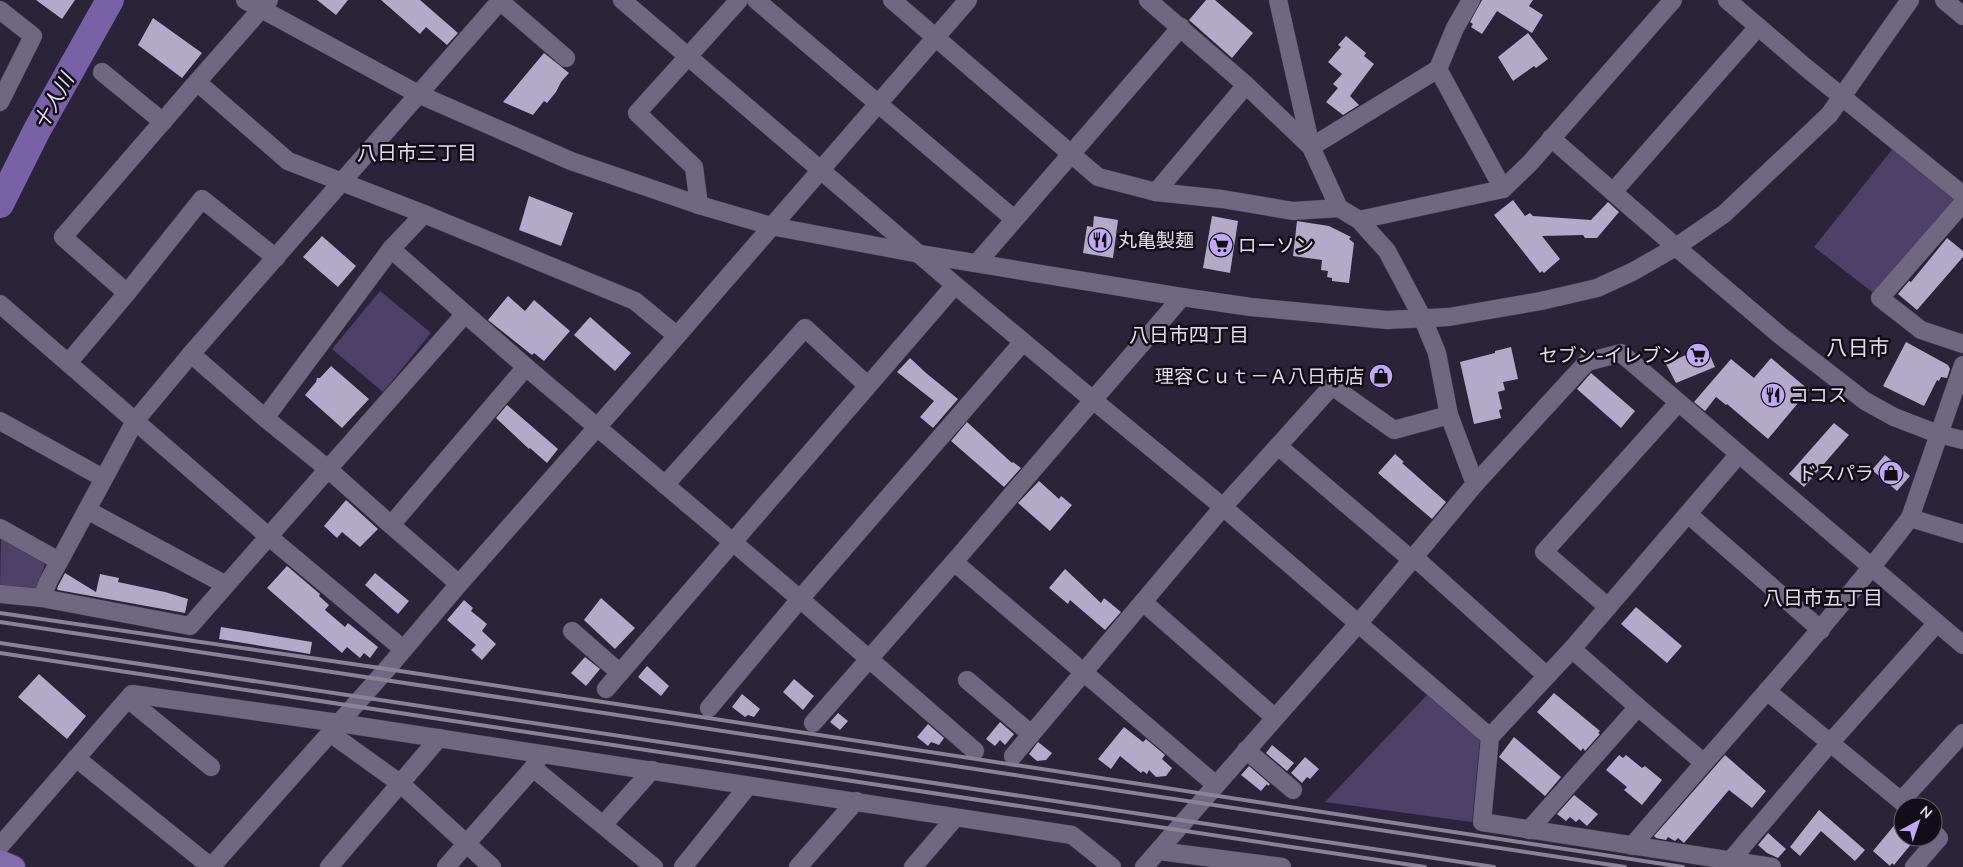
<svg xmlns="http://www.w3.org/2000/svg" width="1963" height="867" font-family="Mulish,'Noto Sans JP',sans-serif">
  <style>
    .green { fill: #4e4168 }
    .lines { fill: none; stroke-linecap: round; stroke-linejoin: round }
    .river { stroke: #7961a6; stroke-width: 28 }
    .building { fill: #b2aac8 }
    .minor-casing { stroke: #443e52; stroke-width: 19 }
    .major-casing { stroke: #443e52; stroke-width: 24 }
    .minor { stroke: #706883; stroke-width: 18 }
    .major { stroke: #836cae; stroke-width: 22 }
    .rail { stroke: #888396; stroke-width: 4 }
    .labels { text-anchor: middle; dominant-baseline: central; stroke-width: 5; stroke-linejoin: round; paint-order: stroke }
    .poi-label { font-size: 19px; fill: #e0dcec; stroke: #120e19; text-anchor: start }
    .water-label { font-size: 20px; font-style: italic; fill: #e3ddf1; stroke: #120e19 }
    .neighbourhood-label { font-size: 20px; fill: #e0dcec; stroke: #120e19 }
    .quarter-label { font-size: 21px; fill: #e0dcec; stroke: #120e19 }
  </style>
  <rect width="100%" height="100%" fill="#2b233a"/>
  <g class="green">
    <polygon points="1895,146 1958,200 1880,298 1814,247"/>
    <polygon points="380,291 431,333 383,392 332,349"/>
    <polygon points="1,538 40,558 45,565 35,590 0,589"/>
    <polygon points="1428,694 1480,739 1472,822 1325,802"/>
  </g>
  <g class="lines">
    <polyline class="river" points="0,204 37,130 110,0"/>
  </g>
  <g class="building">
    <polygon points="36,0 75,0 62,19"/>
    <polygon points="317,0 348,0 336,15"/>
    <polygon points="381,0 420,0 458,33 447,45 426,27 420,34"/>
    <polygon points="1206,0 1215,0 1253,33 1232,58 1189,20"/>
    <polygon points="1482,0 1533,0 1529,6 1543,15 1532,33 1497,11 1482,34 1471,27 1473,24 1470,22"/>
    <polygon points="153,18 202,53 182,78 138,45"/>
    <polygon points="1528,33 1548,59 1536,68 1534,66 1513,81 1498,57"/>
    <polygon points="1346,36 1366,53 1364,56 1374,64 1350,96 1359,105 1343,115 1326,102 1338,88 1333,84 1342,74 1328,62 1341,47 1338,45"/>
    <polygon points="544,53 569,73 561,82 556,92 547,103 544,101 533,115 503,102"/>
    <polygon points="529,196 573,213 561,246 519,230"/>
    <polygon points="1513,200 1525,216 1530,213 1533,216 1591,220 1608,202 1619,212 1597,238 1585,238 1583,235 1542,236 1560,259 1544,273 1542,271 1540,273 1494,215"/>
    <polygon points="1094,216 1118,220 1113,258 1083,253 1087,226 1093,227"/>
    <polygon points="1212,216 1238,221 1230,273 1203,268"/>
    <polygon points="1297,221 1329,226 1351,237 1349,239 1354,243 1349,283 1332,281 1332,278 1327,277 1328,271 1321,270 1322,260 1293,256"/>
    <polygon points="322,236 356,266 338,287 303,257"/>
    <polygon points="1947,238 1963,251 1963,257 1917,310 1898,294 1909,281 1911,282"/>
    <polygon points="508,296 525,311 534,300 570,331 544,361 534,353 532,355 488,320"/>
    <polygon points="590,317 631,353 615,371 574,335"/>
    <polygon points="1906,342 1948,365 1950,369 1947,378 1941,377 1939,381 1937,380 1924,406 1883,386"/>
    <polygon points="1706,346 1715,367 1676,383 1666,364"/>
    <polygon points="1511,347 1518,379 1503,382 1505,390 1498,392 1502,409 1499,410 1501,418 1474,424 1460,362 1495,353 1495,351"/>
    <polygon points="910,358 926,373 958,399 933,428 920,417 934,401 897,372"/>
    <polygon points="1771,358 1809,390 1768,439 1727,404 1726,405 1716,397 1705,411 1694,402 1731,359 1754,378"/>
    <polygon points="331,366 369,399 342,428 305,395 316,382 317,378 320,378"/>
    <polygon points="1591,373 1635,411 1621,428 1577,389"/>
    <polygon points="507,405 558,449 547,463 530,448 529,449 496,418"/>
    <polygon points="967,422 1012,463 1013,462 1021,468 1004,487 951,441"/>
    <polygon points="1834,423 1849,435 1804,487 1789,474"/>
    <polygon points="1395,454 1404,462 1402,463 1446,502 1432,519 1378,473"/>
    <polygon points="1885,455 1910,476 1897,491 1872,470"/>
    <polygon points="1039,481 1059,499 1061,496 1072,505 1050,531 1018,503"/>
    <polygon points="346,500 378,529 360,547 342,532 337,538 324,526"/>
    <polygon points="287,566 320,594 319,596 329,605 325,610 345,627 348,623 378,647 370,658 364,653 360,658 347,647 342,653 267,588"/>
    <polygon points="1065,569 1101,603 1104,598 1121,612 1105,630 1070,600 1068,604 1049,588"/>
    <polygon points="65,573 96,592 100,574 119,578 118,582 165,592 188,599 185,613 58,590 57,589 58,586"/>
    <polygon points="375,573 409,601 398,614 365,585"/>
    <polygon points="601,598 635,628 615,649 584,620"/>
    <polygon points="464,600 473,608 471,611 487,624 482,631 496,644 482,660 471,650 476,645 447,620"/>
    <polygon points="1636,607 1682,646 1667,663 1621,624"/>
    <polygon points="221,627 312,642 310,654 219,639"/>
    <polygon points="585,657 600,669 586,686 571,673"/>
    <polygon points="647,666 669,686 661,696 638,677"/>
    <polygon points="39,674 86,716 67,739 18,697"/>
    <polygon points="794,679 814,696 803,710 783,692"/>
    <polygon points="1554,693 1600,731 1598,733 1600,734 1585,751 1583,748 1581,751 1537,712"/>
    <polygon points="742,694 760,709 754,717 748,715 745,717 732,707"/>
    <polygon points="838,713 848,721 840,730 830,722"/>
    <polygon points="1000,722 1014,734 1005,745 1000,740 995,746 986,739"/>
    <polygon points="928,724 944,738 939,745 931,742 928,746 917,737"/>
    <polygon points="1124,727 1143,742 1146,739 1165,755 1162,759 1172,768 1166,776 1156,777 1149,770 1147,774 1143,771 1141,773 1120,756 1111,769 1098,759"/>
    <polygon points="1514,737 1561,777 1545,796 1499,757"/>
    <polygon points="1038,742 1052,753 1046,760 1037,761 1029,754"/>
    <polygon points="1272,745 1294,763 1287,771 1266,753"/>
    <polygon points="1619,755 1623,758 1626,755 1642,768 1645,766 1662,780 1642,805 1624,790 1627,787 1606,770"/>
    <polygon points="1725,755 1766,791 1752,808 1729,790 1684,843 1678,838 1675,841 1668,837 1666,840 1656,838 1654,836"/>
    <polygon points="1305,757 1319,769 1310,779 1307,777 1302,783 1291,773"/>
    <polygon points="1249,766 1270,784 1268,786 1267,784 1261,791 1241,775"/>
    <polygon points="1574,795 1598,814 1587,826 1579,819 1576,822 1570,817 1566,821 1557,814"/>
    <polygon points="1819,810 1865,850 1855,861 1821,831 1800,856 1790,847"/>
    <polygon points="1902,816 1903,837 1917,837 1894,865 1892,863 1890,866 1873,851"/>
    <polygon points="1768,833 1786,849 1778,858 1767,853 1758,845"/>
  </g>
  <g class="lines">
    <g class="minor-casing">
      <g id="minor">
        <polyline points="245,0 418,94 571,161 699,205 771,226 920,254 1182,297 1251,307 1387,320 1449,317 1541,301 1597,288 1632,272 1676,247 1724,214 1829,115 1910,0"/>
        <polyline points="269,0 197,82 288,161 424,214 391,249 526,367 800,599 1023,342"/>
        <polyline points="622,0 955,285 1093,400 954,562 1216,785"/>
        <polyline points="756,0 1014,219"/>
        <polyline points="892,0 1098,177 1156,192 1222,199 1293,211 1339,208"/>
        <polyline points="1148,0 1246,85 1311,147 1438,69 1503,189"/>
        <polyline points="1727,0 1804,66 1963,195"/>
        <polyline points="1944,0 1963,16"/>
        <polyline points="500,1 566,58"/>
        <polyline points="0,10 33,36 0,102"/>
        <polyline points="1438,69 1455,28 1471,0"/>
        <polyline points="102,72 163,122"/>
        <polyline points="197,82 63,237 127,293 68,363 268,536 403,649"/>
        <polyline points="1551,138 1676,247 1781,336 1865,401 1894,417 1938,434 1963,440"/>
        <polyline points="1156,192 1246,85"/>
        <polyline points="1613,192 1758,27"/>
        <polyline points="1963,203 1880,298 1921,330 1963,344"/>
        <polyline points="699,205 694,167 637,113 739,0"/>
        <polyline points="424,214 635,301 676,335"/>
        <polyline points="1359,220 1503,189 1530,163 1673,0"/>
        <polyline points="391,249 265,418 191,354 501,0"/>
        <polyline points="977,263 1181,27"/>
        <polyline points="127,293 202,199 276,258"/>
        <polyline points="1182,297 1093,400 1223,507 1490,737 1482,822 1772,867"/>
        <polyline points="0,304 68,363"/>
        <polyline points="465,314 328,469 391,525 526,367"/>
        <polyline points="1963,365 1910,518 1963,534"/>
        <polyline points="0,421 103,478"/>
        <polyline points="1278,446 1412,560"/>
        <polyline points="1739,454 1963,645"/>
        <polyline points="1475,484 1587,362 1621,353 1739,454 1572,649 1638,707 1529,830"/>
        <polyline points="665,485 805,328 867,385"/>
        <polyline points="87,510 226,585"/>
        <polyline points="1688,514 1821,630"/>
        <polyline points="391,525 459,584"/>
        <polyline points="0,528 59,561"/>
        <polyline points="1414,557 1547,676"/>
        <polyline points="0,594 42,598 48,582 135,421 191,354"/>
        <polyline points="42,598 190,626 328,469 265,418"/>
        <polyline points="1143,602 1274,717"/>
        <polyline points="1608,607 1544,552 1678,403"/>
        <polyline points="572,631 620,673"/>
        <polyline points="967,680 1031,734"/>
        <polyline points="606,689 955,285"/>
        <polyline points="1767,691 1901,801"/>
        <polyline points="128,699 211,767"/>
        <polyline points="1638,707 1703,762"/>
        <polyline points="709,708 800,599 975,751"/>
        <polyline points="813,723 954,562"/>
        <polyline points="330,733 401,784 492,867"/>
        <polyline points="1490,737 1572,649"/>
        <polyline points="1246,750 1293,790"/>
        <polyline points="1013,756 1223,507 1332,386 1394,430 1449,415"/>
        <polyline points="76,758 211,867"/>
        <polyline points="533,768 654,867"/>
        <polyline points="1907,807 1901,801 1963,733"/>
        <polyline points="603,825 652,770"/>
        <polyline points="0,846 132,694 339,723 1072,835 1112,867"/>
        <path d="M1632,846C1725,737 1823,632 1910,518"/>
        <polyline points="1159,851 1282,867"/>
        <polyline points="1730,861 1830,743 1937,623"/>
        <polyline points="211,867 387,669 459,584 630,390 968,0"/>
        <polyline points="329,867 439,738"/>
        <polyline points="446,867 533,768 538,759"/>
        <polyline points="683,867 748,786"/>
        <polyline points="798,867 856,801"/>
        <polyline points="913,867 955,818"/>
        <polyline points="1144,867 1358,624 1475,484 1449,415 1437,353 1423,319 1387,251 1359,220 1339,208 1311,147 1278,0"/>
        <polyline points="1914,867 1939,838 1933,832"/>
      </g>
    </g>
    <g class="major-casing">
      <polyline id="major" points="0,861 14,867"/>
    </g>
    <use href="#minor" class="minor"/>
    <use href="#major" class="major"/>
    <g class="rail">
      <polyline points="0,613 387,669 1683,867"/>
      <polyline points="0,622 1625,867"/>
      <polyline points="0,643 1494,867"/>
      <polyline points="0,653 1425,867"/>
    </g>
  </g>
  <defs>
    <g id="restaurant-disc" transform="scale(1.25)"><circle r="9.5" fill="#c0a8f3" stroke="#120e19"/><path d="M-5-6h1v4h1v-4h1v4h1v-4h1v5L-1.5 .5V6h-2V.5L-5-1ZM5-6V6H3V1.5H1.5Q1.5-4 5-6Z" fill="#111"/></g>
    <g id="supermarket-disc" transform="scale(1.25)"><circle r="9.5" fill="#c0a8f3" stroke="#120e19"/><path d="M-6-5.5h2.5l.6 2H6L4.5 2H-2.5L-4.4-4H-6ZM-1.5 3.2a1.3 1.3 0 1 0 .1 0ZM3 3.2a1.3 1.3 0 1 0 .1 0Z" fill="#111"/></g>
    <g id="shop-disc" transform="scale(1.25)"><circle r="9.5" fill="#c0a8f3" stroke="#120e19"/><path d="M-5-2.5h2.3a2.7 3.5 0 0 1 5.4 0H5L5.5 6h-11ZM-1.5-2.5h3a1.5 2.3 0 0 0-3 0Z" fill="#111"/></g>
  </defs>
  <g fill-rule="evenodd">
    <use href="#restaurant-disc" x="1100" y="240"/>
    <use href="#supermarket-disc" x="1221" y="245"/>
    <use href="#supermarket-disc" x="1698" y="355"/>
    <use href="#shop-disc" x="1381" y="376"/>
    <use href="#restaurant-disc" x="1773" y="395"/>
    <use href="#shop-disc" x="1891" y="473"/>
  </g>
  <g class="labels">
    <g class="poi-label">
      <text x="1118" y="240">丸亀製麺</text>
      <text x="1238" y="245">ローソン</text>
      <text x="1680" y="355" text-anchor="end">セブン-イレブン</text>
      <text x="1364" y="376" text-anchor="end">理容Ｃｕｔ－Ａ八日市店</text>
      <text x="1790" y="395">ココス</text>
      <text x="1874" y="473" text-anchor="end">ドスパラ</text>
    </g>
    <g class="water-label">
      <text transform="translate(53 101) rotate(-61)">十人川</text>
    </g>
    <g class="neighbourhood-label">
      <text x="417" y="152">八日市三丁目</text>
      <text x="1189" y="334">八日市四丁目</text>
      <text x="1823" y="597">八日市五丁目</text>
    </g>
    <g class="quarter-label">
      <text x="1858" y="347">八日市</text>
    </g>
  </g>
  <g transform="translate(1918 822) rotate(40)"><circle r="24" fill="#120e19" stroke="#64606d"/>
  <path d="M0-4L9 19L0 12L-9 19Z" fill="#c0a8f3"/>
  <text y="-8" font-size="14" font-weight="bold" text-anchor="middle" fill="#e0dcec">N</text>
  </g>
</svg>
